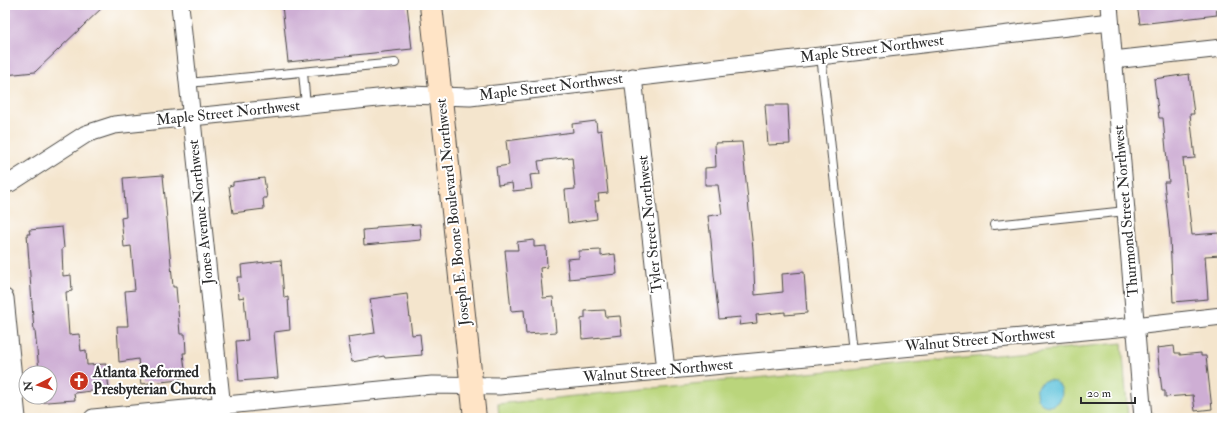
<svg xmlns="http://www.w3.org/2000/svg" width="1227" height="423" font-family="'IM FELL Double Pica',serif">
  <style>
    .green { fill: #bad57b; stroke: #728053 }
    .water { fill: #5ec3dc; stroke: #447784 }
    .building { fill: #ceaed4 }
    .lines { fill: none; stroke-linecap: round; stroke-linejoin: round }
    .lane-casing { stroke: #494743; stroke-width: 10 }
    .street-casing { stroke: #494743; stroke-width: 19 }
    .secondary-casing { stroke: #494743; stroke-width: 24 }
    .lane { stroke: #fff; stroke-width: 8 }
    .street { stroke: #fff; stroke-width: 17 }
    .secondary { stroke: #ffe4c6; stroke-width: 22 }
    .labels { text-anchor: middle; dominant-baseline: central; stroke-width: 4; stroke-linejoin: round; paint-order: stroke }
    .street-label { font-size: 15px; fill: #2b2b2b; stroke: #fff }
    .poi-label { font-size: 15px; font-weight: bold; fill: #2b2b2b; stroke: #fff; text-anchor: start }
  </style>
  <rect width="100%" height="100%" fill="#fff"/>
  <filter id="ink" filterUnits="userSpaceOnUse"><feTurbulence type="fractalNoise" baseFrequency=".025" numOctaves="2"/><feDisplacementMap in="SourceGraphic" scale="8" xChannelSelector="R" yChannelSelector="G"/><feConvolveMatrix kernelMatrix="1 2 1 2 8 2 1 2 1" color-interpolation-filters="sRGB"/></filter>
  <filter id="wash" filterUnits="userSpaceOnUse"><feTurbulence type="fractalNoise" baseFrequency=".012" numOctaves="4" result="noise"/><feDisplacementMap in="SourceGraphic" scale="16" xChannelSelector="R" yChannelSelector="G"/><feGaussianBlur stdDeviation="0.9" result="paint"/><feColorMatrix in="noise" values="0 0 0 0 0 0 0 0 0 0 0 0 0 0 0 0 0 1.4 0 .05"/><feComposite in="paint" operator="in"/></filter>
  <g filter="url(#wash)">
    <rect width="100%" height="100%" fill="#f4e5cd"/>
    <polygon class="green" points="1122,343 1128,418 499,418 498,404 682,385"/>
    <circle class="water" cx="1049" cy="393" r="13"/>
    <g id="blocks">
      <g class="building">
        <polygon points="5,5 105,5 35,72 5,75"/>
        <polygon points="282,5 407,5 412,49 288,62"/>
        <polygon points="1137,5 1216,5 1217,15 1140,24"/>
        <polygon points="1189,74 1194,114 1190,114 1195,158 1183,159 1192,235 1219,233 1221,255 1205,256 1208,299 1173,302 1170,238 1164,182 1169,182 1163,118 1159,118 1154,79"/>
        <polygon points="765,105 788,105 790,144 768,145"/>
        <polygon points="596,121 597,131 601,130 608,193 598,194 599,201 595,201 597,219 568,223 565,190 575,189 572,157 538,161 540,174 530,175 532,189 513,191 512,183 498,185 496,167 509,165 506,141 573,132 572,124"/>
        <polygon points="742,142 753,249 755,295 783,292 782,274 804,272 807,313 785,315 785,312 756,315 757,323 739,325 741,317 719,319 714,275 711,240 708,216 722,214 718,185 705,185 705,168 716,167 715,143"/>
        <polygon points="163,175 173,287 176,287 180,334 185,334 186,353 183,353 186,378 179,378 180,380 141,384 138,359 119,362 117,326 128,326 125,291 135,290 131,246 124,247 121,218 126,217 123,178"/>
        <polygon points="264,178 267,198 263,198 264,209 233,213 229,186 233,185 233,182"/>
        <polygon points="420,224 421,240 364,245 363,230 376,229 376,227"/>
        <polygon points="62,227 64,248 62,249 63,276 71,275 72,291 66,292 69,335 79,334 81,351 86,350 87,365 106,364 109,389 74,393 75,400 33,403 33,397 50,397 50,373 31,373 30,371 39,370 35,331 34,331 27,234 30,234 29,230"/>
        <polygon points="534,240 534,247 546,246 547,267 540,268 543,298 553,297 556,332 526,334 524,310 511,311 505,250 518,250 517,242"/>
        <polygon points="601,250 601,256 615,254 617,274 569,279 567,259 579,258 579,251"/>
        <polygon points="281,260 284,298 288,297 290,330 274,332 278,378 239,381 236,341 248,340 244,297 239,298 237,277 242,277 241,265"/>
        <polygon points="407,294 412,335 420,334 422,355 385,358 384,356 352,362 348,337 375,333 370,299"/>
        <polygon points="605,310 606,317 620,316 622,335 582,339 581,319 585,318 585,311"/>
        <polygon points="1174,346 1175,353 1180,353 1180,355 1201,353 1201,356 1206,356 1212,409 1195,411 1193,395 1165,397 1165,391 1162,391 1157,348"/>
      </g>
    </g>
  </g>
  <g filter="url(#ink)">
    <use href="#blocks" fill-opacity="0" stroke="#494743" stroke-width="1"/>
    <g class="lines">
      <g class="lane-casing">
        <g id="lane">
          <polyline points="821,55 853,352"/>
          <polyline points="303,73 306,105"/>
          <polyline points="188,83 395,63"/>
          <polyline points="994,225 1126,211"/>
        </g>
      </g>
      <g class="street-casing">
        <g id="street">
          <polyline points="180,5 223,418"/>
          <polyline points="1109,5 1143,418"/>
          <polyline points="1113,60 1222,48"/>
          <polyline points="633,77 666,370"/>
          <polyline points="5,184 10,183 86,134 114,125 407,95 470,97 1110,22"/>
          <polyline points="5,298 17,418"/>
          <polyline points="93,418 432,385 499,386 1117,328 1222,316"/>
        </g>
      </g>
      <g class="secondary-casing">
        <polyline id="secondary" points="431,5 475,418"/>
      </g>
      <use href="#lane" class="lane"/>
      <use href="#street" class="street"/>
      <use href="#secondary" class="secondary"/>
    </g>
  </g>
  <defs>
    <g id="church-disc" transform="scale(1)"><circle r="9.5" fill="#c8321e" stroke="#fff"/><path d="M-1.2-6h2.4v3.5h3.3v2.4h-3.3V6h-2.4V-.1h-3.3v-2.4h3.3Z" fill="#fff"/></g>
  </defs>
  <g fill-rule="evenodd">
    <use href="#church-disc" x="79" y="381"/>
  </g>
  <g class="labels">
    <g class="street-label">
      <text transform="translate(872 49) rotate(-7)">Maple Street Northwest</text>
      <text transform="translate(551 87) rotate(-7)">Maple Street Northwest</text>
      <text transform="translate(228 113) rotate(-6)">Maple Street Northwest</text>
      <text transform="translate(1126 211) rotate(-95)">Thurmond Street Northwest</text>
      <text transform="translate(201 212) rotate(-96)">Jones Avenue Northwest</text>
      <text transform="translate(453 212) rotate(-96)">Joseph E. Boone Boulevard Northwest</text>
      <text transform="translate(650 224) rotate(-96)">Tyler Street Northwest</text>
      <text transform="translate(980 340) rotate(-5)">Walnut Street Northwest</text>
      <text transform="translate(658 371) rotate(-5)">Walnut Street Northwest</text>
    </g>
    <g class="poi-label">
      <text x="93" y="372">Atlanta Reformed<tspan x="93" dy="17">Presbyterian Church</tspan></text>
    </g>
  </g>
  <rect width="1227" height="423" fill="none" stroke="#fff" stroke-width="20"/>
  <g transform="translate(38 385) rotate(264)"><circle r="19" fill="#ffffff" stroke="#aaaaaa"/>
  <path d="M0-3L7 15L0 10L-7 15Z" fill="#c8321e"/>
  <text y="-6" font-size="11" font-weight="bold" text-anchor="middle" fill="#2b2b2b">N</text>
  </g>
  <path d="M1081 397v6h54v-6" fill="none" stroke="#2b2b2b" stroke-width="2"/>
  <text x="1087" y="397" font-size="12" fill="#2b2b2b" stroke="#ffffff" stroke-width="3" paint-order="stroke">20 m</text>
</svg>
